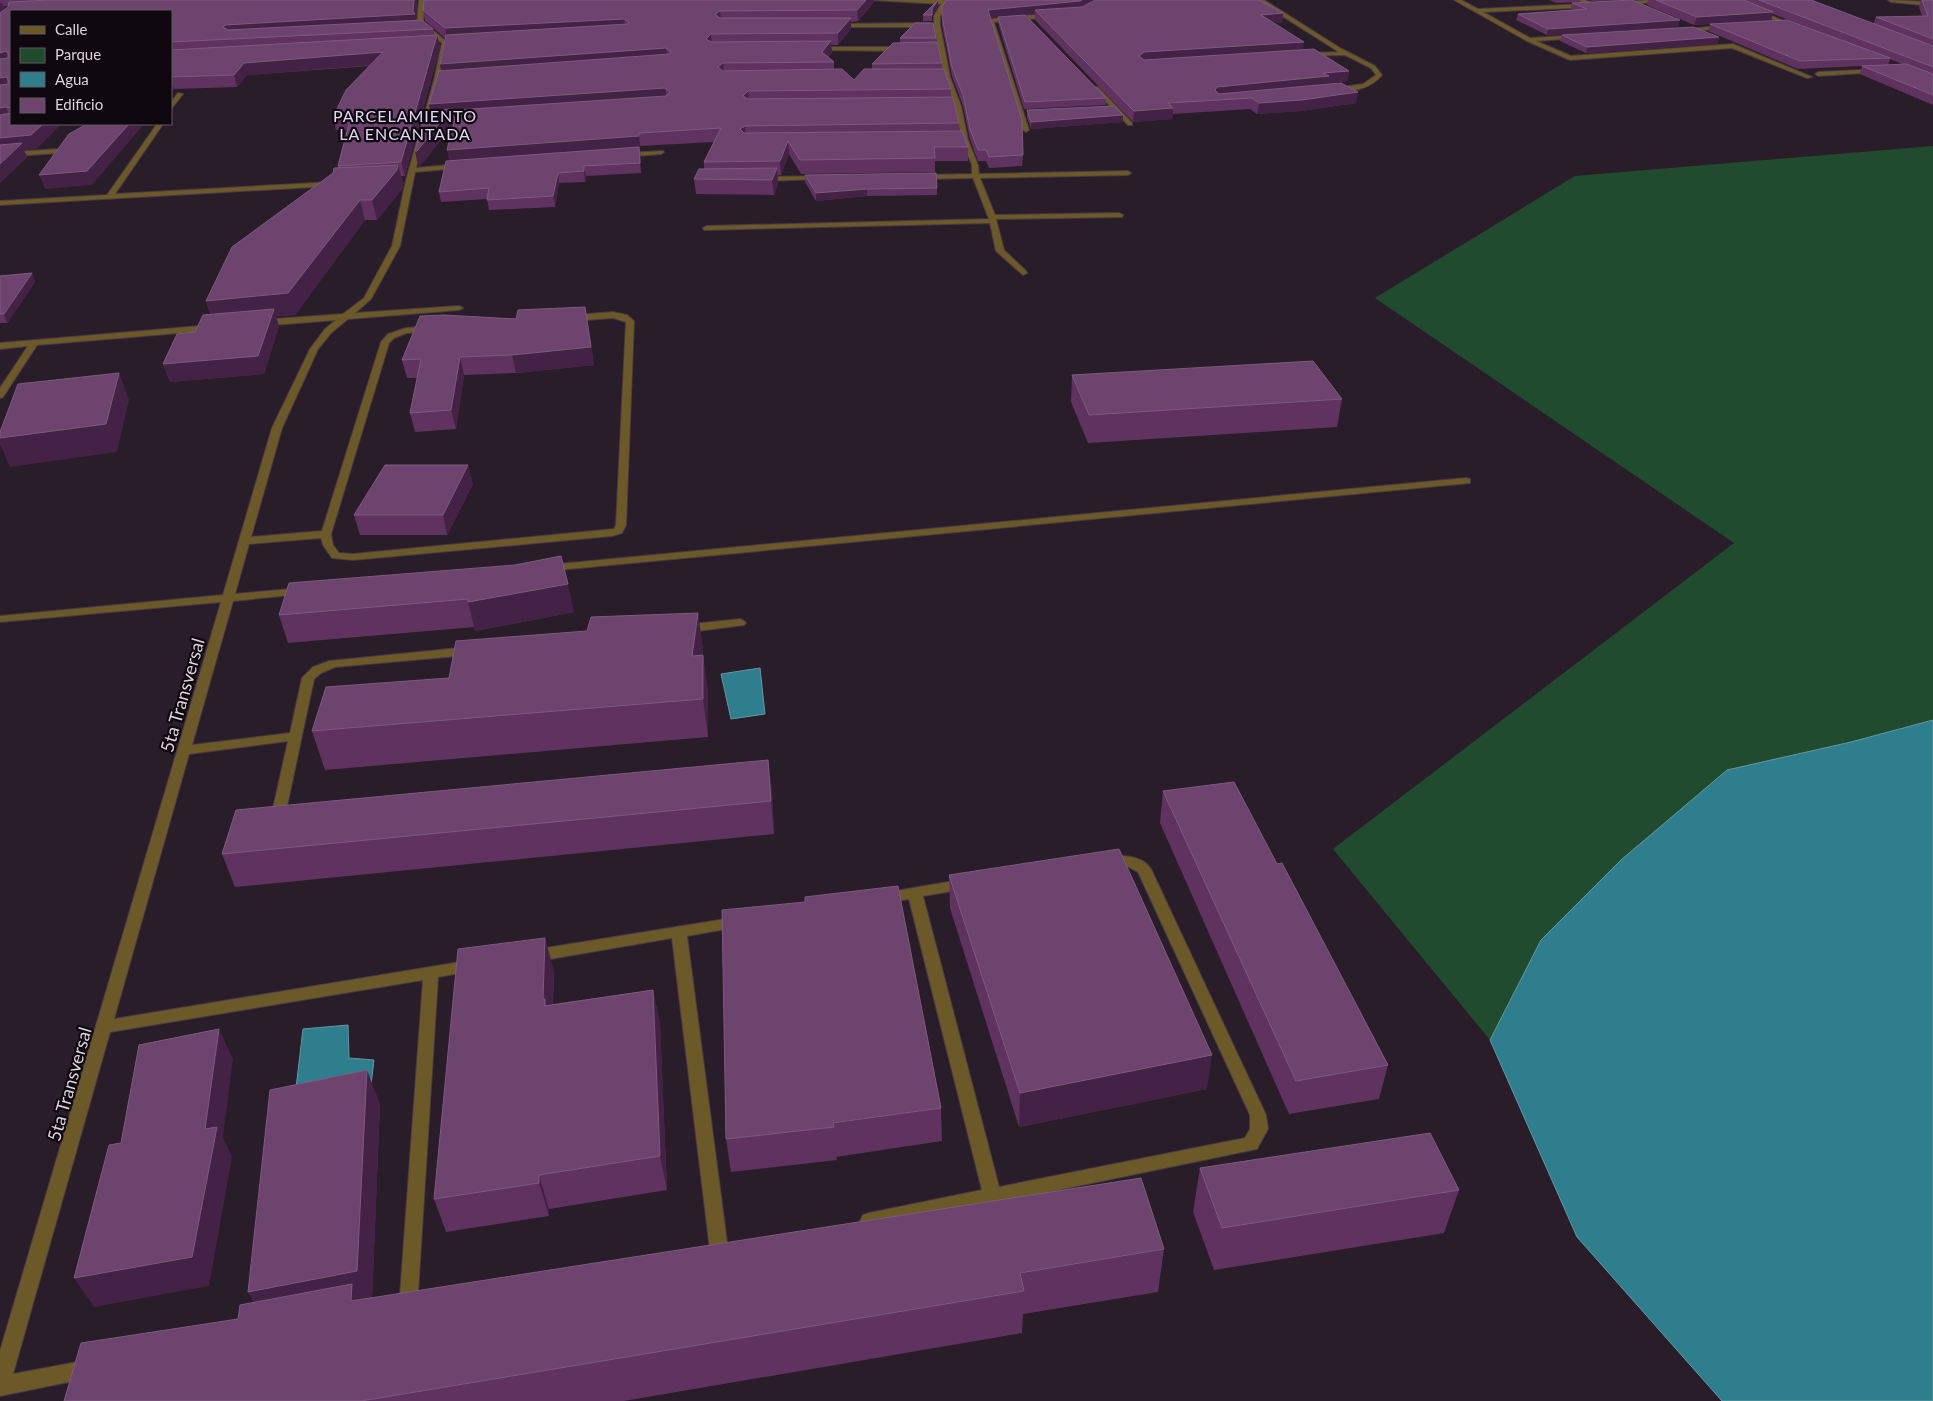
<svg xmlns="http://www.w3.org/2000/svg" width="1933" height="1401" font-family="Lato,sans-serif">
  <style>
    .green { fill: #214b2f }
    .water { fill: #2f7e8d; stroke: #6398a5 }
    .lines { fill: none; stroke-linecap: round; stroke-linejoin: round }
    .street-casing { stroke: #473a47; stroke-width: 2 }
    .street { fill: #6c5928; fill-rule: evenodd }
    .wall { fill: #5f3260; fill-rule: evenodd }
    .shaded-wall { fill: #442245 }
    .building { fill: #6c446e; stroke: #7e5a7f }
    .labels { text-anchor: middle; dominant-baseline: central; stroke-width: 4.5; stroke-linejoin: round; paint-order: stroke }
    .far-quarter-label { font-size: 16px; letter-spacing: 1px; fill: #e0d7f4; stroke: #0f090f }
    .street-label { font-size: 18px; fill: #ddd4dd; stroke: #0f090f }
  </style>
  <rect width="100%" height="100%" fill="#2a1d2a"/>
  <polygon class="green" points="1933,146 1933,720 1851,742 1541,940 1490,1040 1333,849 1734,543 1375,298 1575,176"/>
  <g class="water">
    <polygon points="760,668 765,714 731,719 721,674"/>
    <polygon points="1933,720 1933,1401 1722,1401 1577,1237 1490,1040 1541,940 1621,860 1727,770 1851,742"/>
    <polygon points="348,1025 349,1058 374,1060 370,1093 294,1105 303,1029"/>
  </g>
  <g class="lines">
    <g class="street-casing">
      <g id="street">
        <path d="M419,0H425L423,22L448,43L440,80L416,168L459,164L462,166L459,168L415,172L400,246L371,299L355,313L459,306L463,308L459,310L348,319L331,333L318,349L282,428L251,537L322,531L381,342L388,334L406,328L613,312L627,315L634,321L626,525L622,533L612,536L353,560L332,558L323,545L321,538L249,544L235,594L302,588L308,591L302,594L233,601L192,745L290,733L302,678L313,667L329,661L469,647L475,651L469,655L335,667L321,673L314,679L286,811L294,818L292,821H282L272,813L288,741L189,754L114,1019L472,960L477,962L480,966L477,970L438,977L417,1309L415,1315L408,1318L401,1315L399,1309L423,980L110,1032L13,1374L88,1360L95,1362L98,1369L95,1376L88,1378L0,1396V1351L221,602L0,622V616L223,595L272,428L310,349L325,329L336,320L261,326L257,323L261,320L343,314L364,298L392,246L406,180L434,80L442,43L417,22ZM613,318L626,322L616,525L614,529L353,554L339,553L333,545L331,534L389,343L394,338L407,333Z"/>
        <polygon points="872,0 949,0 940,16 940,25 950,77 961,106 968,140 978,165 979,174 1128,171 1131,173 1128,175 980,178 995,215 1119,213 1123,215 1122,217 996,219 1004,250 1026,271 1027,273 1023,275 996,251 990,223 704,230 703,228 707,226 989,219 973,178 920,179 917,177 920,175 972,174 972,165 962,140 955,106 944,77 934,25 934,16 941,4"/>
        <path d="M1257,0H1264L1340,48L1375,66L1382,75C1371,89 1350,93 1333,91L1335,88L1363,84L1376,75L1371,68L1345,55L1303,56L1305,53L1339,52Z"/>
        <polygon points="1454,0 1461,0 1478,9 1586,4 1578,0 1585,0 1595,4 1593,7 1483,12 1530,38 1579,35 1577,38 1536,41 1571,56 1733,44 1812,77 1807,78 1732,48 1570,60 1527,41"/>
        <polygon points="1648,0 1678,0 1621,5 1618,3"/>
        <polygon points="1726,0 1733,0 1789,23 1774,24 1774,22 1777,21"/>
        <polygon points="1888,0 1933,2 1933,6 1891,2"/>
        <polygon points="1052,14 1054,17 994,22 1029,130 1026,132 1023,130 988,21 995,17"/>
        <polygon points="834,24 929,23 932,25 929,27 832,27"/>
        <polygon points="1726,25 1728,28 1681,32 1678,30"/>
        <polygon points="815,47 903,47 906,49 903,51 813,50"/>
        <polygon points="1880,69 1878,72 1818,76 1815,74 1818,72"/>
        <polygon points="1094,87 1098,87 1132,123 1132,125 1128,125 1094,89"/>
        <polygon points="178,93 183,94 171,109 171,102"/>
        <polygon points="85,124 91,124 88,138 59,153 0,157 0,153 58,149 83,136"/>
        <polygon points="157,124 163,124 115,194 332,182 336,184 332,186 0,205 0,201 107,195"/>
        <polygon points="663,151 664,152 661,154 624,157 621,155 624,153"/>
        <polygon points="820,176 822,177 822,179 763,181 760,179 763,177"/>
        <polygon points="212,325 216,328 215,330 37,345 3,397 0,398 0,388 28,346 0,349 0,343"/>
        <polygon points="1466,478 1470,479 1470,483 548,571 542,568 548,565"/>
        <polygon points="740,619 744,621 746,623 744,625 683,633 677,629 683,625"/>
        <path d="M1108,855C1123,856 1142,855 1151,869L1266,1115L1268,1129L1257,1149L869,1229L863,1227L860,1221L863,1215L869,1213L982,1190L909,899L884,903L879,902L877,898L879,894L884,893L965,879L970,880L972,884L970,888L965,889L923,896L999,1187L1245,1138L1250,1129V1115L1138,872L1127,866L1103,864L1101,860L1103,856Z"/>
        <polygon points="738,917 743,918 745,922 743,926 687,936 728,1250 725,1256 719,1258 713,1256 710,1250 672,938 533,962 528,960 525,956 528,952 533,950"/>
      </g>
    </g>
    <use href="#street" class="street"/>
  </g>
  <g class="wall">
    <path d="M0,0H417L416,17V21L433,29L435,35H437L440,47L405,176H401L403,184L402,189L377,220H365L295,315L276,316L279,326L264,374L170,382L163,364L195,332L210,314L206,301L338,168V166L348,130H336L333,117L370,66L247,75L237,87L174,89L171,92V11H11V124H61L36,149L24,150L27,157L0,183ZM4,6H8L5,10Z"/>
    <polygon points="946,0 1092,0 1089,3 1283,13 1282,23 1274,23 1303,50 1349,71 1347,81 1329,83 1328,84 1356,103 1301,111 1257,114 1250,109 1173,114 1173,119 1133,122 1035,20 1035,14 1026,15 1106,98 1106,105 1024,109 998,23 998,18 990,19 1023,155 1022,166 989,168 986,161 978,161 970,139 963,106 952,76 942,25 942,7"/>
    <polygon points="1549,0 1579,0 1579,2 1557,3"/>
    <polygon points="1588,0 1625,0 1594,1"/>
    <path d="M1648,0H1744L1746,1V0H1811L1873,24L1876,17L1922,16L1919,7L1921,0H1933V105L1860,74L1862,66L1798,69L1708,31L1710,24L1694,25L1647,5ZM1773,14L1826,34L1723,23ZM1890,59L1902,64L1888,65Z"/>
    <polygon points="874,2 858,21 851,22 851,29 838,45 831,45 832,53 828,57 834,62 834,70 854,80 872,69 872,64 900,43 900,38 936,38 936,42 942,63 942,69 951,89 951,97 959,123 959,131 968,147 968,161 935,161 935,172 801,174 789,154 781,175 778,175 778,183 774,195 696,194 694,179 704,169 704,162 714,142 640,146 640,150 641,173 586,176 585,182 559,183 555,207 489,210 487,199 441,202 439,192 449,161 453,125 420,166 418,166 430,110 429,104 441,71 440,64 445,38 425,21 423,10"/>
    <polygon points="1572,3 1678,27 1547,35 1516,20 1518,14 1573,10 1571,9"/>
    <polygon points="938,6 932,15 932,21 923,21 923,15"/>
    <polygon points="1562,35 1719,37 1717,44 1586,53 1560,41"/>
    <polygon points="1027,110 1123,115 1123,122 1031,129 1027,117"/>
    <polygon points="805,175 937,188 937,195 867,196 816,201 805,182"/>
    <polygon points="32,273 35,282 7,323 0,323 0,276"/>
    <polygon points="588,324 594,365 516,373 464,375 456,429 415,432 410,413 417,378 407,378 402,360"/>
    <polygon points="1072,375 1342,399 1337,427 1088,443 1071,402"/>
    <polygon points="473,484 447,535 360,535 354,515"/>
    <polygon points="515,565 574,612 475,631 474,627 288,643 279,615"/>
    <polygon points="698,613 703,651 703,656 708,693 708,737 325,770 312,731 449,678 587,631"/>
    <polygon points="768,760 772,792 774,834 235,887 222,854"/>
    <polygon points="1163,791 1277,864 1388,1065 1379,1099 1289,1114 1160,823"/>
    <polygon points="949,875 1207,1089 1019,1127 950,908"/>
    <polygon points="554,971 553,1004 653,990 660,1024 667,1190 549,1209 549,1216 446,1232 434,1199"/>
    <polygon points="380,1104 372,1298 1164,1249 1158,1292 1023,1314 1022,1333 624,1401 64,1401 238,1319 254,1302"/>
    <polygon points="941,1108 942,1141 836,1157 837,1160 731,1172 726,1139"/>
    <polygon points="1200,1168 1459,1190 1444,1233 1214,1270 1193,1212"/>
  </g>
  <g class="shaded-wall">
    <polygon points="414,0 417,0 416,17 417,25 228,36 223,27 225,25 413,11"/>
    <polygon points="866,0 874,0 874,2 858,21 857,10"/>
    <polygon points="938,0 938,6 932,15 932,21 932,9"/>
    <polygon points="1082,0 1092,0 1088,6 1079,10 1035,10 1035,14 987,19 988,10"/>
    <polygon points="2,2 6,14 0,19 0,4"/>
    <polygon points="720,11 721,22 715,14"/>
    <polygon points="1773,12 1771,21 1694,25 1697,17"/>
    <polygon points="1283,13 1282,23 1260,24 1261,15"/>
    <polygon points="851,18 851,29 838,45 838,33"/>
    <polygon points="624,19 626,30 448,40 445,28"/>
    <polygon points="1680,20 1678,27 1547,35 1548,29"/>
    <polygon points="711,34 712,46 706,39"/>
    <polygon points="437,35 440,47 405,176 401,162"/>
    <polygon points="1719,37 1717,44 1586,53 1587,47"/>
    <polygon points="831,41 832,53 824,62 822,52"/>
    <polygon points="1304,42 1303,52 1138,67 1139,56 1144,52"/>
    <polygon points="666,48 668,60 442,76 440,64"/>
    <polygon points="6,51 11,63 0,66 0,53"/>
    <polygon points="383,52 385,64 247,75 237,87 234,75 244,63"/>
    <polygon points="723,63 724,75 718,67"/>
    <polygon points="1349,71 1347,81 1329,83 1328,87 1216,98 1214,101 1215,90 1217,87 1323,73"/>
    <polygon points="6,77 11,89 0,92 0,78"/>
    <polygon points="171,82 174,89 171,92"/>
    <polygon points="665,88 667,101 453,116 454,123 420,166 418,166 415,151 432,117 429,104"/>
    <polygon points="748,91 749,104 743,96"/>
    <polygon points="1358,92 1356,103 1301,111 1257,114 1259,103"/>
    <polygon points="6,107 11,120 0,121 0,108"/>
    <polygon points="1173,108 1173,119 1133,122 1134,111"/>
    <polygon points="1123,115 1123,122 1031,129 1031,122"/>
    <polygon points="43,124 61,124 36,149 24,150 27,157 0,183 0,138"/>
    <polygon points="129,124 144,124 92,185 45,189 39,175"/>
    <polygon points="745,126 746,139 740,129"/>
    <polygon points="639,133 640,146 640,150 641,173 640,163 450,164 447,150"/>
    <polygon points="788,141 789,154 781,175 780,161"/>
    <polygon points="398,165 403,184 402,189 377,220 372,200"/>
    <polygon points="584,166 586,176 585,182 584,171"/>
    <polygon points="777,168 778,183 774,195 772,180"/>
    <polygon points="558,173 559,183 555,207 553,196"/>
    <polygon points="867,189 867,196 816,201 816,193"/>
    <polygon points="360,200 365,220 295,315 276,316 279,326 264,374 170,382 163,364 213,323 206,301"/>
    <polygon points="32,273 35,282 7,323 4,314"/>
    <polygon points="585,307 594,365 516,373 512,355"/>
    <polygon points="460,357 464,375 456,429 451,410"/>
    <polygon points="119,373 129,400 117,452 10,467 0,444 0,438"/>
    <polygon points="468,465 473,484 447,535 443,515"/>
    <polygon points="568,584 574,612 475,631 468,602"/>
    <polygon points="698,613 703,651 703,656 708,693 708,737 703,699 692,656"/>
    <polygon points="768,760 772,792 774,834 771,801"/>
    <polygon points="545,938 554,971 552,1026 554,1039 543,999"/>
    <polygon points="653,990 660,1024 667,1190 660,1156"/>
    <polygon points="219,1029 233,1059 223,1137 232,1157 209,1286 94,1307 74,1278 205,1129"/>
    <polygon points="1212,1055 1207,1089 1019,1127 1020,1093"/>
    <polygon points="367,1070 380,1104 372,1304 265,1324 248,1292"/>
    <polygon points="539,1175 549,1209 549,1216 539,1183"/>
  </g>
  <g class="building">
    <polygon points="50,0 414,0 413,11 415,14 225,25 223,27 228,30 422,20 433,29 171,42 171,11 11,11 11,108 6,107 0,108 0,85 8,84 8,79 6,77 0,78 0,59 8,58 8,53 6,51 0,53 0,13 8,7 9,2"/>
    <polygon points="424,0 866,0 857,10 720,11 715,14 720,18 851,18 838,33 711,34 706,39 711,42 831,41 822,52 834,62 723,63 718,67 723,71 842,69 854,80 864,69 944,69 951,89 748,91 743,96 748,99 953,97 959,123 745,126 740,129 744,133 962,131 968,147 934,147 935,158 800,160 788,141 780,161 704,162 721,128 639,133 639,136 447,150 457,110 666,96 670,92 665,88 429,104 439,71 670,54 671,52 666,48 440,64 446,35 628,24 629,22 624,19 445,28 423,10"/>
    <polygon points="938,0 932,9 932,15 923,15"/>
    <polygon points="946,0 1082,0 1080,1 988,10 1022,120 1023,155 989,157 986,150 978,150 970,129 963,95 952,67 942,16 942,7"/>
    <polygon points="1095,0 1259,0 1283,13 1261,15 1304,42 1144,52 1139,56 1144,60 1314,49 1349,71 1323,73 1329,76 1217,87 1215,90 1219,94 1341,83 1358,92 1302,100 1259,103 1252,98 1168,103 1173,108 1134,111 1035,10 1082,7"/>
    <polygon points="1632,0 1680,20 1548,29 1518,14 1587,9 1572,3"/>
    <polygon points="1656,0 1744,0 1773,12 1697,17"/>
    <polygon points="1759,0 1811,0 1933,46 1933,67"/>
    <polygon points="1922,0 1933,0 1933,39 1876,17 1928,16"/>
    <polygon points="1025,15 1106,98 1025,102 998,17"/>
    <polygon points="1787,20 1890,58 1800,61 1710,24"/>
    <polygon points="915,23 933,23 936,38 900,38"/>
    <polygon points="1693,27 1719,37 1587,47 1562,35"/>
    <polygon points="437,35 401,162 338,166 351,116 333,117 346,90 383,52 244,63 234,75 171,77 171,50"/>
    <polygon points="937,42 942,63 872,64 893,43"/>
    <polygon points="1906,64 1933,74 1933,95 1862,66"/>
    <polygon points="1114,106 1123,115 1031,122 1027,110"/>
    <polygon points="451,109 417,151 415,151 426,111"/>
    <polygon points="11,113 11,124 43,124 31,135 0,138 0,115"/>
    <polygon points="85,124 129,124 87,171 39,175 69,134 85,125"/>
    <polygon points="22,143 0,164 0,145"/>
    <polygon points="639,147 640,163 584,166 584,171 558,173 553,196 487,200 489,188 439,192 446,161"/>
    <polygon points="398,165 397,170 372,200 360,200 288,293 206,301 232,247 333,173 334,168"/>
    <polygon points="777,168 772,180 694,179 699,169"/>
    <polygon points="936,173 937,188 867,189 816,193 805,175"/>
    <polygon points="32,273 4,314 0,314 0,276"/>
    <polygon points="585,307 591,347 512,355 460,357 451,410 410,413 421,359 402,360 420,316 444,315 516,319 518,310"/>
    <polygon points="274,309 258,356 163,364 177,334 195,332 203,315"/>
    <polygon points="1313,361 1342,399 1089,415 1072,375"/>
    <polygon points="119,373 106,424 0,438 0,432 18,384"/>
    <polygon points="385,465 468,465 443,515 354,515"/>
    <polygon points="561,556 568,584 468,602 468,599 279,615 289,583 515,565"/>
    <polygon points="698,613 692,656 703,655 703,699 312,731 326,687 449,678 456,641 587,631 591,617"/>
    <polygon points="768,760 771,801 222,854 236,810"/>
    <polygon points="1234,782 1277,864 1282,863 1388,1065 1296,1081 1163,791"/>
    <polygon points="1119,849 1212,1055 1020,1093 949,875"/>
    <polygon points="898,886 941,1108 833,1123 834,1127 726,1139 722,910 805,902 805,897"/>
    <polygon points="545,938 543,999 545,999 545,1006 653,990 660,1156 539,1175 539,1183 434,1199 458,949"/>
    <polygon points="219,1029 205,1129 217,1127 192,1257 74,1278 109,1145 121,1143 139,1045"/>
    <polygon points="367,1070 357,1271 248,1292 270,1090"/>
    <polygon points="1430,1133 1459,1190 1222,1228 1200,1168"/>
    <polygon points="1141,1178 1164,1249 1020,1273 1024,1291 361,1401 64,1401 81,1343 238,1319 240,1305 352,1284 351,1301"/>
  </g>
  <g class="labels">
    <g class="far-quarter-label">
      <text x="405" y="115">PARCELAMIENTO<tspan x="405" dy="18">LA ENCANTADA</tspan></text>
    </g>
    <g class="street-label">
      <text transform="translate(182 695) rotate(-74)">5ta Transversal</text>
      <text transform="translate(69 1084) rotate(-74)">5ta Transversal</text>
    </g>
  </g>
  <rect x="10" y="10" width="162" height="115" fill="#0f090f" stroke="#615a61"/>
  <rect x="20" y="26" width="25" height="8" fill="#6c5928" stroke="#615a61"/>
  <text x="55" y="35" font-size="15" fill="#ddd4dd">Calle</text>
  <rect x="20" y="48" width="25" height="15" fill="#214b2f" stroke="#615a61"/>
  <text x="55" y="60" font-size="15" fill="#ddd4dd">Parque</text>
  <rect x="20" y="72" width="25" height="15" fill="#2f7e8d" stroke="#615a61"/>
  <text x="55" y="85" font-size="15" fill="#ddd4dd">Agua</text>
  <rect x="20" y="98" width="25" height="15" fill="#6c446e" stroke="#615a61"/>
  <text x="55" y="110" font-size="15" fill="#ddd4dd">Edificio</text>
</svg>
